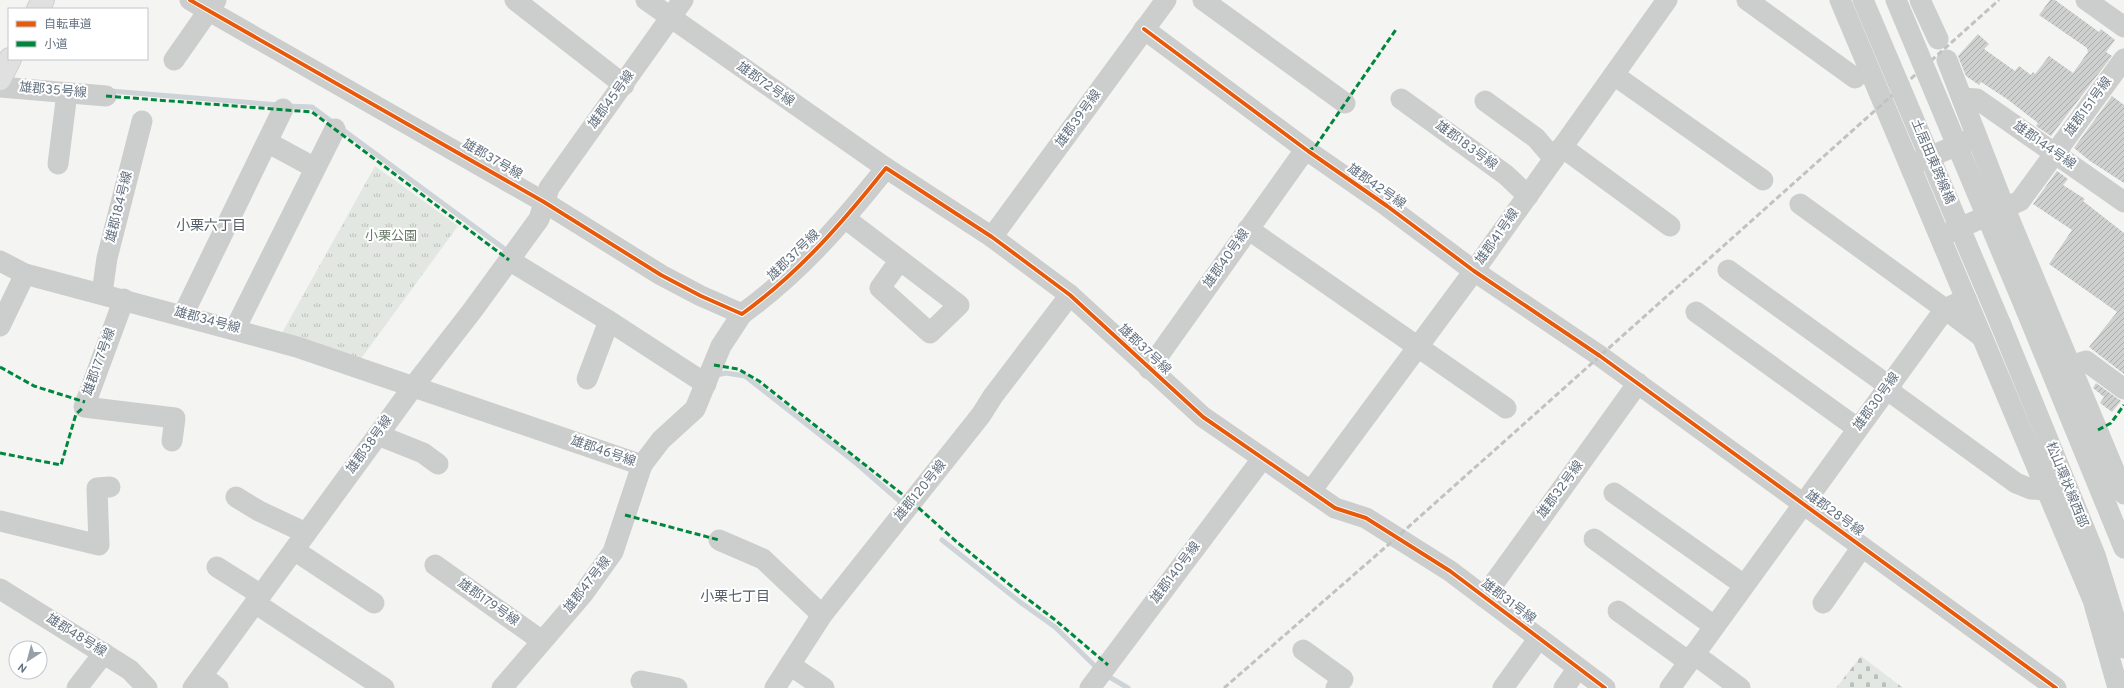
<svg xmlns="http://www.w3.org/2000/svg" width="2124" height="688" font-family="Overpass,'Noto Sans JP',sans-serif">
  <style>
    .cemetery { fill: url(#cemetery-stones) }
    .park { fill: url(#park-tufts) }
    .lines { fill: none; stroke-linecap: round; stroke-linejoin: round }
    .stream { stroke: #cdd3d7; stroke-width: 5 }
    .building { fill: url(#building-hatch) }
    .major-casing { stroke: #d0d0d0; stroke-width: 24 }
    .minor { stroke: #cccdcd; stroke-width: 21 }
    .major { stroke: #e0e0e1; stroke-width: 22 }
    .rail { stroke: #c1c2c2; stroke-width: 3; stroke-dasharray: 6 3; stroke-linecap: butt }
    .minor-bridge { stroke: #cccdcd; stroke-width: 21 }
    .quiet { stroke: #00873e; stroke-width: 3; stroke-dasharray: 6 3; stroke-linecap: butt }
    .cycleway-casing { stroke: #fff; stroke-width: 6 }
    .cycleway { stroke: #e8590c; stroke-width: 4 }
    .labels { text-anchor: middle; dominant-baseline: central; stroke-width: 4; stroke-linejoin: round; paint-order: stroke }
    .street-label { font-size: 13px; fill: #657281; stroke: #fff }
    .park-label { font-size: 13px; fill: #667864; stroke: #fff }
    .neighbourhood-label { font-size: 14px; fill: #535c66; stroke: #fff }
  </style>
  <defs>
    <pattern id="cemetery-stones" width="16" height="16" patternUnits="userSpaceOnUse"><rect width="16" height="16" fill="#e3e7e1"/><path d="M2 7V4a2 2 0 0 1 4 0v3zM10 15v-3a2 2 0 0 1 4 0v3z" fill="#bcc0bc"/></pattern>
    <pattern id="park-tufts" width="24" height="20" patternUnits="userSpaceOnUse"><rect width="24" height="20" fill="#e3e7e1"/><path d="M3 7l-1-3M5 7V3M7 7l1-3M15 17l-1-3M17 17v-4M19 17l1-3" fill="none" stroke="#bcc0bc"/></pattern>
    <pattern id="building-hatch" width="6" height="6" patternUnits="userSpaceOnUse"><rect width="6" height="6" fill="#cecfcf"/><path d="M-1 1l2-2M0 6l6-6M5 7l2-2" fill="none" stroke="#abacad"/></pattern>
  </defs>
  <rect width="100%" height="100%" fill="#f4f4f2"/>
  <polygon class="cemetery" points="1861,656 1903,688 1836,688"/>
  <polygon class="park" points="375,166 458,226 360,360 282,333"/>
  <g class="lines">
    <g class="stream">
      <polyline points="110,91 279,105"/>
      <polyline points="287,106 312,107 506,250"/>
      <polyline points="716,375 726,373 745,376 856,463 902,503"/>
      <polyline points="942,540 1020,602 1055,627 1096,667"/>
      <polyline points="1106,675 1128,688"/>
    </g>
  </g>
  <g class="building">
    <polygon points="2050,0 2055,0 2099,32 2101,29 2115,40 2106,52 2112,56 2051,136 2036,126 2038,123 2007,99 1981,82 1979,85 1966,76 1958,56 1978,34 1989,44 1984,49 2015,71 2019,66 2031,75 2033,72 2035,74 2049,56 2073,73 2088,52 2087,48 2039,15"/>
    <polygon points="2112,96 2124,105 2124,183 2090,161 2074,148"/>
    <polygon points="2057,171 2068,179 2063,185 2085,199 2083,201 2124,233 2124,374 2089,347 2117,312 2049,264 2072,230 2033,204"/>
    <polygon points="2096,383 2121,401 2112,412 2100,403 2104,397 2093,388"/>
  </g>
  <g class="lines">
    <g class="major-casing">
      <g id="major">
        <polyline points="38,9 43,0"/>
        <polyline points="0,79 10,59"/>
      </g>
    </g>
    <g class="minor">
      <path d="M190,0L544,202L661,275L701,296L742,314C799,273 843,222 886,168L992,237L1070,295L1203,417L1335,508L1366,518L1450,571L1605,688"/>
      <polyline points="515,0 624,85"/>
      <polyline points="646,0 886,168"/>
      <polyline points="1203,0 1345,103"/>
      <polyline points="1747,0 1855,78"/>
      <polyline points="1840,0 2093,600 2118,688"/>
      <polyline points="1920,0 1938,39"/>
      <polyline points="2086,0 2124,27"/>
      <polyline points="1144,29 1308,151 1387,206 1474,271 1600,356 2056,688"/>
      <polyline points="174,60 216,0"/>
      <polyline points="1947,60 2005,209 2124,494"/>
      <polyline points="1614,75 1763,180"/>
      <polyline points="0,87 106,96"/>
      <polyline points="1962,98 1977,99 2124,202"/>
      <polyline points="1401,99 1506,175 1528,196"/>
      <polyline points="1485,101 1536,138 1554,159"/>
      <polyline points="267,142 315,168"/>
      <polyline points="1562,147 1670,226"/>
      <polyline points="58,164 67,93"/>
      <polyline points="1913,164 1974,138"/>
      <polyline points="1800,204 1945,309 1982,337"/>
      <polyline points="846,219 959,305 930,333 880,288 900,260"/>
      <polyline points="1248,229 1506,408"/>
      <polyline points="1944,235 2020,201 2124,59"/>
      <polyline points="992,237 1166,0"/>
      <polyline points="509,260 609,321 706,384"/>
      <polyline points="0,261 25,274 297,347 642,465 661,440 695,409 721,346 742,314"/>
      <polyline points="1728,270 1882,381 1896,396 2016,483 2031,489 2046,490"/>
      <polyline points="102,293 107,258 142,121"/>
      <polyline points="124,299 84,407 175,418 172,441"/>
      <polyline points="1696,312 1857,428"/>
      <polyline points="2027,312 2124,548"/>
      <polyline points="183,315 283,109"/>
      <polyline points="2001,325 2095,555 2124,648"/>
      <polyline points="0,326 25,274"/>
      <polyline points="235,329 335,129"/>
      <polyline points="2070,366 2086,361 2124,389"/>
      <polyline points="1149,369 1300,157 1308,151"/>
      <polyline points="587,379 609,321"/>
      <polyline points="378,435 423,453 438,464"/>
      <polyline points="1311,491 1474,271 1667,0"/>
      <polyline points="1614,493 1744,585"/>
      <polyline points="236,497 259,511 306,533"/>
      <polyline points="0,521 99,545 97,488 110,487"/>
      <polyline points="1594,539 1714,626"/>
      <polyline points="719,540 763,559 822,615"/>
      <polyline points="294,550 374,603"/>
      <polyline points="435,565 542,641"/>
      <polyline points="217,567 261,595"/>
      <polyline points="0,589 130,670 147,688"/>
      <polyline points="1484,597 1638,383"/>
      <polyline points="255,603 384,688"/>
      <polyline points="1823,603 1862,547"/>
      <polyline points="1618,611 1689,662"/>
      <polyline points="1303,650 1343,679 1336,688"/>
      <polyline points="1694,654 1740,688"/>
      <polyline points="790,665 824,688"/>
      <polyline points="202,676 218,688"/>
      <polyline points="641,681 677,688"/>
      <polyline points="77,688 104,653"/>
      <polyline points="193,688 413,387 472,311 539,219 549,188 683,0"/>
      <polyline points="502,688 583,594 613,552 642,465"/>
      <polyline points="775,688 822,615 981,415 993,396 1070,295"/>
      <polyline points="1090,688 1262,459"/>
      <polyline points="1503,688 1539,638"/>
      <polyline points="1564,688 1578,668"/>
      <polyline points="1670,688 1945,309 1966,299"/>
    </g>
    <use href="#major" class="major"/>
    <polyline class="rail" points="1224,688 1396,538 1999,0"/>
    <g class="minor-bridge">
      <polyline points="1863,0 2001,325"/>
      <polyline points="1896,0 2027,312"/>
    </g>
    <g class="quiet">
      <polyline points="106,96 312,112 509,260"/>
      <polyline points="1308,151 1315,147 1397,28"/>
      <polyline points="714,365 738,369 759,381 912,502 958,543 1021,594 1054,619 1108,665"/>
      <polyline points="0,367 34,386 85,402"/>
      <polyline points="2098,430 2111,423 2124,405"/>
      <polyline points="0,453 61,465 76,414 84,407"/>
      <polyline points="625,515 719,540"/>
    </g>
    <g class="cycleway-casing">
      <g id="cycleway">
        <path d="M190,0L544,202L661,275L701,296L742,314C799,273 843,222 886,168L992,237L1070,295L1203,417L1335,508L1366,518L1450,571L1605,688"/>
        <polyline points="1144,29 1308,151 1387,206 1474,271 1600,356 2056,688"/>
      </g>
    </g>
    <use href="#cycleway" class="cycleway"/>
  </g>
  <g class="labels">
    <g class="street-label">
      <text transform="translate(765 85) rotate(35)">雄郡72号線</text>
      <text transform="translate(53 91) rotate(5)">雄郡35号線</text>
      <text transform="translate(612 100) rotate(-54)">雄郡45号線</text>
      <text transform="translate(2089 107) rotate(-54)">雄郡151号線</text>
      <text transform="translate(1079 119) rotate(-54)">雄郡39号線</text>
      <text transform="translate(1466 146) rotate(36)">雄郡183号線</text>
      <text transform="translate(2044 146) rotate(35)">雄郡144号線</text>
      <text transform="translate(492 160) rotate(30)">雄郡37号線</text>
      <text transform="translate(1932 162) rotate(67)">土居田東跨線橋</text>
      <text transform="translate(1376 187) rotate(35)">雄郡42号線</text>
      <text transform="translate(120 207) rotate(-76)">雄郡184号線</text>
      <text transform="translate(1498 237) rotate(-55)">雄郡41号線</text>
      <text transform="translate(794 256) rotate(-44)">雄郡37号線</text>
      <text transform="translate(1227 259) rotate(-55)">雄郡40号線</text>
      <text transform="translate(207 321) rotate(15)">雄郡34号線</text>
      <text transform="translate(1144 350) rotate(43)">雄郡37号線</text>
      <text transform="translate(100 362) rotate(-70)">雄郡177号線</text>
      <text transform="translate(1877 402) rotate(-54)">雄郡30号線</text>
      <text transform="translate(370 445) rotate(-54)">雄郡38号線</text>
      <text transform="translate(603 452) rotate(19)">雄郡46号線</text>
      <text transform="translate(2066 485) rotate(68)">松山環状線西部</text>
      <text transform="translate(1561 490) rotate(-54)">雄郡32号線</text>
      <text transform="translate(921 491) rotate(-51)">雄郡120号線</text>
      <text transform="translate(1834 514) rotate(36)">雄郡28号線</text>
      <text transform="translate(1176 573) rotate(-53)">雄郡140号線</text>
      <text transform="translate(588 585) rotate(-52)">雄郡47号線</text>
      <text transform="translate(1508 602) rotate(37)">雄郡31号線</text>
      <text transform="translate(488 603) rotate(35)">雄郡179号線</text>
      <text transform="translate(76 636) rotate(32)">雄郡48号線</text>
    </g>
    <g class="park-label">
      <text x="391" y="237">小栗公園</text>
    </g>
    <g class="neighbourhood-label">
      <text x="211" y="226">小栗六丁目</text>
      <text x="735" y="597">小栗七丁目</text>
    </g>
  </g>
  <rect x="8" y="8" width="140" height="52" fill="#ffffff" stroke="#c1c7cd"/>
  <rect x="16" y="21" width="20" height="6" fill="#e8590c" stroke="#c1c7cd"/>
  <text x="44" y="28" font-size="12" fill="#657281">自転車道</text>
  <rect x="16" y="41" width="20" height="6" fill="#00873e" stroke="#c1c7cd"/>
  <text x="44" y="48" font-size="12" fill="#657281">小道</text>
  <g transform="translate(28 660) rotate(216)"><circle r="19" fill="#ffffff" stroke="#c1c7cd"/>
  <path d="M0-3L7 15L0 10L-7 15Z" fill="#97a0a9"/>
  <text y="-6" font-size="11" font-weight="bold" text-anchor="middle" fill="#657281">N</text>
  </g>
</svg>
